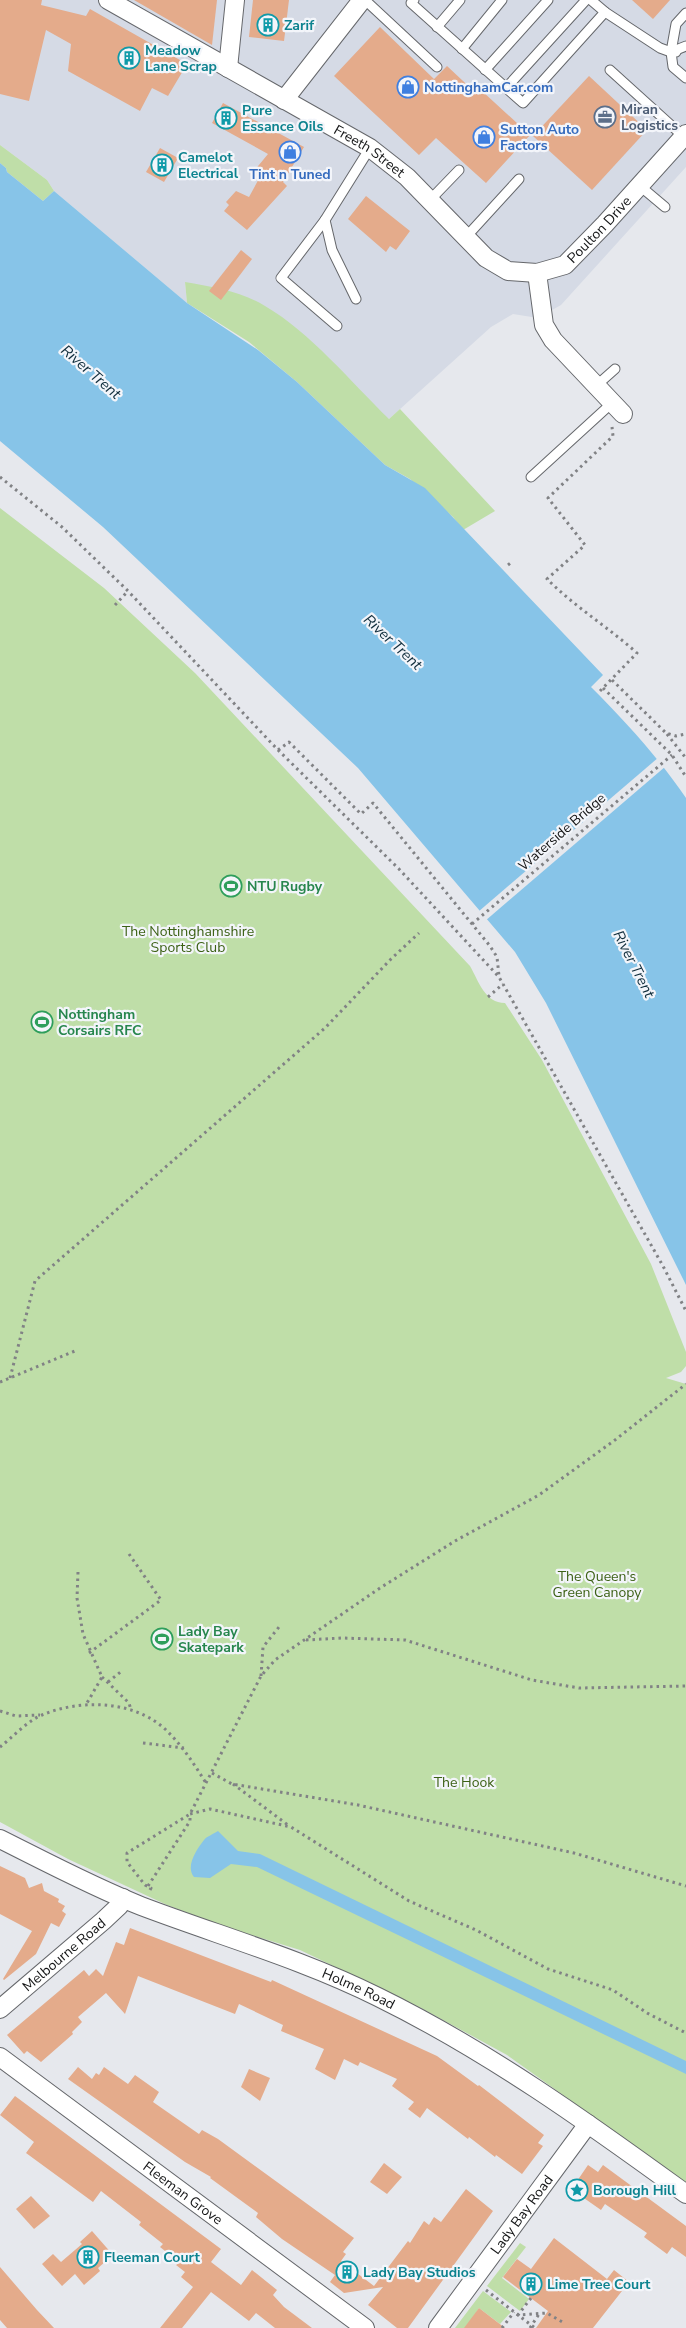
<svg xmlns="http://www.w3.org/2000/svg" width="686" height="2328" font-family="'Nunito Sans',sans-serif">
  <style>
    .built { fill: #d5dae5 }
    .green { fill: #bfdea8 }
    .water { fill: #87c4e8 }
    .pier { fill: #e6e8ed }
    .building { fill: #e4ab8b }
    .lines { fill: none; stroke-linecap: round; stroke-linejoin: round }
    .service-casing { stroke: #65676b; stroke-width: 11 }
    .minor-casing { stroke: #65676b; stroke-width: 20 }
    .path { stroke: #818285; stroke-width: 3; stroke-dasharray: 2.5 4; stroke-linecap: butt }
    .service { stroke: #fff; stroke-width: 9 }
    .minor { stroke: #fff; stroke-width: 18 }
    .labels { text-anchor: middle; dominant-baseline: central; stroke-width: 4.5; stroke-linejoin: round; paint-order: stroke }
    .culture-label { font-size: 14px; font-weight: bold; fill: #0d838f; stroke: #f3f5fa; text-anchor: start }
    .shop-label { font-size: 14px; font-weight: bold; fill: #366cbe; stroke: #f3f5fa; text-anchor: start }
    .service-label { font-size: 14px; font-weight: bold; fill: #4e5e75; stroke: #f3f5fa; text-anchor: start }
    .street-label { font-size: 14px; fill: #141516; stroke: #f3f5fa }
    .leisure-label { font-size: 14px; font-weight: bold; fill: #27864d; stroke: #f3f5fa; text-anchor: start }
    .park-label { font-size: 14px; fill: #3c6115; stroke: #f3f5fa }
    .water-label { font-size: 15px; font-style: italic; fill: #102d3c; stroke: #f3f5fa }
  </style>
  <rect width="100%" height="100%" fill="#e6e8ed"/>
  <polygon class="built" points="0,0 686,0 686,167 561,305 538,318 513,314 491,327 389,419 185,282 187,303 54,191 47,180 0,145"/>
  <g class="green">
    <polygon points="0,145 47,180 54,191 43,201 7,172 6,168 0,163"/>
    <path d="M185,282C212,287 241,291 265,306C310,332 351,382 389,419L400,409L495,511L463,530L453,517L410,479L385,465L297,382L249,342L187,303Z"/>
    <path d="M0,508L104,588L195,673L470,966C479,982 485,1003 505,1003L542,1060L651,1264L686,1352V1366L681,1372L666,1378L686,1384V2183L507,2055L421,2008L300,1950L222,1926L167,1905L68,1859L0,1822Z"/>
    <polygon points="520,2243 526,2247 502,2278 529,2299 520,2311 487,2286"/>
    <polygon points="483,2291 511,2312 500,2324 479,2308 467,2328 455,2328"/>
  </g>
  <g class="water">
    <path d="M0,163L6,168L7,172L43,201L54,191L187,303L258,350L297,382L385,465L425,488L603,675L591,687C626,722 658,757 686,798V1285L546,1003L515,952L358,768L103,527L0,441Z"/>
    <path d="M218,1831L238,1851L260,1854L686,2061V2074L257,1867L231,1864L210,1878L194,1877C185,1866 197,1849 204,1840C207,1836 214,1834 218,1831Z"/>
  </g>
  <polygon class="pier" points="659,757 666,766 485,921 478,912"/>
  <g class="building">
    <polygon points="0,0 42,0 41,5 86,16 90,9 187,64 168,96 152,88 140,111 68,71 71,44 46,30 29,101 0,94"/>
    <polygon points="134,0 217,0 212,45"/>
    <polygon points="253,0 289,0 284,41 249,37"/>
    <polygon points="632,0 670,0 653,19"/>
    <polygon points="380,27 434,79 447,66 478,95 482,91 530,135 486,183 436,138 419,155 334,76"/>
    <polygon points="589,76 647,130 592,190 533,136"/>
    <polygon points="223,103 304,147 283,182 287,186 247,230 224,211 229,205 226,202 236,191 249,197 261,175 254,171 268,154 212,123"/>
    <polygon points="160,148 178,158 164,182 146,172"/>
    <polygon points="366,196 410,231 396,250 390,246 386,252 348,219"/>
    <polygon points="241,250 252,259 221,300 209,291"/>
    <polygon points="0,1866 25,1878 29,1888 42,1883 44,1891 59,1899 58,1902 65,1906 62,1911 66,1914 59,1927 51,1923 36,1954 4,1980 3,1979 32,1931 0,1914"/>
    <polygon points="130,1928 271,1982 272,1980 437,2056 478,2086 479,2085 544,2135 538,2143 543,2146 522,2174 496,2155 495,2157 469,2137 468,2139 427,2108 420,2118 408,2109 414,2102 392,2086 397,2079 360,2062 358,2066 344,2059 335,2080 315,2069 324,2049 281,2031 283,2025 239,2004 235,2014 138,1976 125,2014 106,1993 78,2017 82,2022 72,2032 73,2034 41,2062 27,2051 24,2054 7,2035 84,1970 89,1976 96,1969 103,1976 116,1942 124,1945"/>
    <polygon points="78,2067 92,2079 96,2073 99,2075 104,2067 128,2084 135,2075 159,2092 153,2102 199,2134 202,2130 218,2139 354,2238 343,2252 346,2254 341,2261 374,2286 408,2241 410,2243 424,2221 429,2225 434,2217 441,2222 466,2189 493,2211 408,2328 397,2328 368,2305 383,2287 344,2293 330,2282 335,2275 282,2239 256,2217 258,2213 210,2178 211,2177 185,2162 68,2079"/>
    <polygon points="249,2069 270,2078 260,2101 241,2087"/>
    <polygon points="15,2096 221,2249 211,2262 241,2285 252,2270 277,2290 273,2295 284,2307 312,2328 275,2328 256,2313 249,2321 211,2292 182,2328 160,2328 193,2287 181,2277 185,2272 176,2265 179,2262 160,2247 163,2244 139,2225 141,2222 101,2191 93,2202 26,2153 34,2142 0,2115"/>
    <polygon points="384,2163 402,2177 387,2194 370,2182"/>
    <polygon points="588,2165 598,2172 603,2165 686,2226 686,2257 672,2247 667,2254 644,2237 647,2233 605,2204 601,2210 581,2196 585,2191 575,2184"/>
    <polygon points="31,2196 50,2216 34,2229 16,2209"/>
    <polygon points="92,2231 113,2255 98,2268 100,2271 84,2285 75,2274 62,2286 42,2264 53,2254 61,2262 82,2244 80,2242"/>
    <polygon points="554,2238 607,2279 614,2270 629,2282 593,2328 536,2328 548,2311 503,2277 517,2259 531,2269"/>
    <polygon points="0,2267 37,2310 54,2328 7,2328 0,2320"/>
    <polygon points="479,2308 505,2328 464,2328"/>
  </g>
  <g class="lines">
    <g class="service-casing">
      <g id="service">
        <polyline points="365,0 437,67"/>
        <polyline points="414,0 411,3 523,103 605,12 591,0"/>
        <polyline points="605,12 660,48 671,52 686,46"/>
        <polyline points="437,27 460,0"/>
        <polyline points="462,49 502,0"/>
        <polyline points="671,52 676,24 686,13"/>
        <polyline points="676,52 671,52 673,67 686,78"/>
        <polyline points="485,70 548,0"/>
        <polyline points="610,70 684,137"/>
        <polyline points="506,88 586,0"/>
        <polyline points="640,186 665,207"/>
        <polyline points="430,200 459,170"/>
        <polyline points="325,220 281,278 337,326"/>
        <polyline points="466,237 519,179"/>
        <polyline points="356,299 332,250 325,220 370,148"/>
        <polyline points="597,385 615,369"/>
        <polyline points="531,477 612,403"/>
      </g>
    </g>
    <g class="minor-casing">
      <g id="minor">
        <path id="s1" d="M108,0L370,148L407,177L486,258L508,271L537,273L565,265L605,224L686,134"/>
        <polyline points="228,68 235,0"/>
        <polyline points="284,100 362,0"/>
        <polyline points="537,273 544,325 553,340 623,414"/>
        <path id="s2" d="M0,1839C46,1862 93,1887 141,1906C220,1936 302,1959 378,1997C488,2051 587,2122 686,2194"/>
        <path id="s3" d="M0,2009L103,1921L119,1906L123,1898"/>
        <path id="s4" d="M0,2057L365,2328"/>
        <path id="s5" d="M438,2328L588,2124"/>
      </g>
    </g>
    <g class="path">
      <polyline points="0,477 62,527 128,591 278,750 399,869 499,977 663,1266 686,1311"/>
      <polyline points="508,565 513,561"/>
      <polyline points="115,605 128,591"/>
      <polyline points="612,680 666,733 676,736 686,734"/>
      <polyline points="603,688 672,755 686,777"/>
      <path d="M600,691L637,653C608,627 575,607 547,579L585,545L548,498L613,436L612,427"/>
      <polyline points="667,734 685,757"/>
      <polyline points="278,750 289,742 361,814 373,803 490,946 497,957 499,976"/>
      <polyline points="472,924 672,755"/>
      <polyline points="488,997 503,984"/>
      <polyline points="10,1378 35,1281 325,1028 391,959 419,933"/>
      <polyline points="0,1382 75,1351"/>
      <polyline points="78,1572 77,1598 83,1634 102,1677 87,1703"/>
      <polyline points="306,1640 341,1638 405,1640 532,1680 579,1688 686,1686"/>
      <polyline points="89,1653 161,1600 129,1554"/>
      <polyline points="261,1676 263,1647 279,1627"/>
      <polyline points="102,1677 129,1703 131,1710"/>
      <polyline points="108,1682 123,1670"/>
      <polyline points="0,1711 16,1716 40,1715"/>
      <polyline points="143,1743 184,1748"/>
      <path d="M0,1747C13,1737 27,1721 42,1715C80,1699 133,1700 165,1729C182,1745 194,1764 206,1783"/>
      <polyline points="212,1773 232,1784 358,1805 574,1853 686,1886"/>
      <polyline points="233,1784 288,1825"/>
      <polyline points="148,1886 190,1821 190,1814 210,1809 291,1827 409,1901 476,1930 548,1969 613,1990 647,2013 686,2033"/>
      <polyline points="150,1890 151,1888 145,1885 127,1862 127,1853 190,1814 261,1676 275,1660 380,1588 455,1541 539,1495 615,1440 686,1384"/>
      <polyline points="486,2290 518,2315 547,2313 564,2323"/>
      <polyline points="531,2298 518,2315 535,2328"/>
      <polyline points="502,2328 514,2312"/>
      <polyline points="530,2328 539,2314"/>
    </g>
    <use href="#service" class="service"/>
    <use href="#minor" class="minor"/>
  </g>
  <defs>
    <g id="building-ring" transform="scale(1.125)"><circle r="9.5" fill="#f3f5fa" stroke="#0f9aa8" stroke-width="1.5"/><path d="M-4-6H4V6H1V3H-1V6H-4ZM-2.5-4.3h1.7v1.8h-1.7ZM.8-4.3h1.7v1.8H.8ZM-2.5-1h1.7V.8h-1.7ZM.8-1h1.7V.8H.8Z" fill="#0f9aa8"/></g>
    <g id="shop-ring" transform="scale(1.125)"><circle r="9.5" fill="#f3f5fa" stroke="#3f7fe0" stroke-width="1.5"/><path d="M-5-2.5h2.3a2.7 3.5 0 0 1 5.4 0H5L5.5 6h-11ZM-1.5-2.5h3a1.5 2.3 0 0 0-3 0Z" fill="#3f7fe0"/></g>
    <g id="office-ring" transform="scale(1.125)"><circle r="9.5" fill="#f3f5fa" stroke="#5c6f8a" stroke-width="1.5"/><path d="M-6-3h4V-5.5h4V-3h4V5H-6ZM-1-4.5V-3h2v-1.5ZM-6 0V1H6V0Z" fill="#5c6f8a"/></g>
    <g id="stadium-ring" transform="scale(1.125)"><circle r="9.5" fill="#f3f5fa" stroke="#2e9e5b" stroke-width="1.5"/><path d="M0-5a6.5 5 0 1 0 0 10a6.5 5 0 1 0 0-10ZM-3.5-1.8h7v3.6h-7Z" fill="#2e9e5b"/></g>
    <g id="sight-ring" transform="scale(1.125)"><circle r="9.5" fill="#f3f5fa" stroke="#0f9aa8" stroke-width="1.5"/><path d="M0-6L1.8-2.2L6-1.7L2.9 1.2L3.7 5.4L0 3.3L-3.7 5.4L-2.9 1.2L-6-1.7L-1.8-2.2Z" fill="#0f9aa8"/></g>
  </defs>
  <g fill-rule="evenodd">
    <use href="#building-ring" x="268" y="25"/>
    <use href="#building-ring" x="129" y="58"/>
    <use href="#shop-ring" x="408" y="87"/>
    <use href="#office-ring" x="605" y="117"/>
    <use href="#building-ring" x="226" y="118"/>
    <use href="#shop-ring" x="484" y="137"/>
    <use href="#shop-ring" x="290" y="152"/>
    <use href="#building-ring" x="162" y="165"/>
    <use href="#stadium-ring" x="231" y="886"/>
    <use href="#stadium-ring" x="42" y="1022"/>
    <use href="#stadium-ring" x="162" y="1639"/>
    <use href="#sight-ring" x="577" y="2190"/>
    <use href="#building-ring" x="88" y="2257"/>
    <use href="#building-ring" x="347" y="2272"/>
    <use href="#building-ring" x="531" y="2284"/>
  </g>
  <g class="labels">
    <g class="culture-label">
      <text x="284" y="25">Zarif</text>
      <text x="145" y="50">Meadow<tspan x="145" dy="16">Lane Scrap</tspan></text>
      <text x="242" y="110">Pure<tspan x="242" dy="16">Essance Oils</tspan></text>
      <text x="178" y="157">Camelot<tspan x="178" dy="16">Electrical</tspan></text>
      <text x="593" y="2190">Borough Hill</text>
      <text x="104" y="2257">Fleeman Court</text>
      <text x="363" y="2272">Lady Bay Studios</text>
      <text x="547" y="2284">Lime Tree Court</text>
    </g>
    <g class="shop-label">
      <text x="424" y="87">NottinghamCar.com</text>
      <text x="500" y="129">Sutton Auto<tspan x="500" dy="16">Factors</tspan></text>
      <text x="290" y="174" text-anchor="middle">Tint n Tuned</text>
    </g>
    <g class="service-label">
      <text x="621" y="109">Miran<tspan x="621" dy="16">Logistics</tspan></text>
    </g>
    <g class="street-label">
      <text stroke="none"><textPath href="#s1" startOffset="302">Freeth Street</textPath></text>
      <text stroke="none"><textPath href="#s1" startOffset="594">Poulton Drive</textPath></text>
      <text transform="translate(562 832) rotate(-41)">Waterside Bridge</text>
      <text stroke="none"><textPath href="#s3" startOffset="84">Melbourne Road</textPath></text>
      <text stroke="none"><textPath href="#s2" startOffset="389">Holme Road</textPath></text>
      <text stroke="none"><textPath href="#s4" startOffset="228">Fleeman Grove</textPath></text>
      <text stroke="none"><textPath href="#s5" startOffset="141">Lady Bay Road</textPath></text>
    </g>
    <g class="leisure-label">
      <text x="247" y="886">NTU Rugby</text>
      <text x="58" y="1014">Nottingham<tspan x="58" dy="16">Corsairs RFC</tspan></text>
      <text x="178" y="1631">Lady Bay<tspan x="178" dy="16">Skatepark</tspan></text>
    </g>
    <g class="park-label">
      <text x="188" y="931">The Nottinghamshire<tspan x="188" dy="16">Sports Club</tspan></text>
      <text x="597" y="1576">The Queen's<tspan x="597" dy="16">Green Canopy</tspan></text>
      <text x="464" y="1782">The Hook</text>
    </g>
    <g class="water-label">
      <text transform="translate(91 372) rotate(41)">River Trent</text>
      <text transform="translate(393 642) rotate(43)">River Trent</text>
      <text transform="translate(634 964) rotate(63)">River Trent</text>
    </g>
  </g>
</svg>
